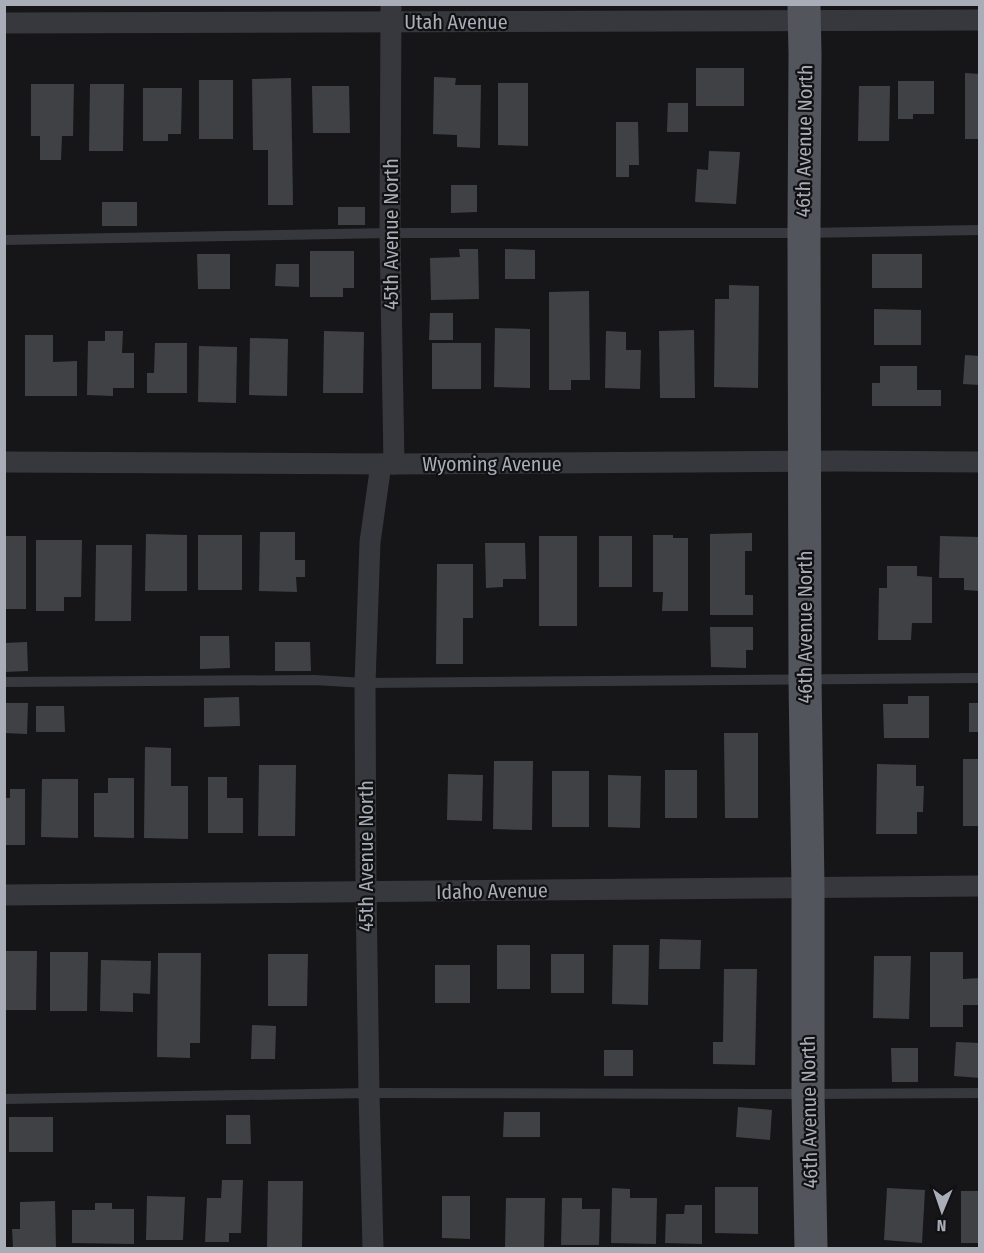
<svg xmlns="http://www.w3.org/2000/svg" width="984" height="1253" viewBox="0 0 984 1253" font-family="'Fira Sans Condensed',sans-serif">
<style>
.building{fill:#404145}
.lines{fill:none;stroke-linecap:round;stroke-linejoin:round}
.service{stroke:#37383d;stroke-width:10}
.minor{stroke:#37383d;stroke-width:21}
.primary{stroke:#53555c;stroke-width:33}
.labels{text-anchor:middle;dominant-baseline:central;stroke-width:4.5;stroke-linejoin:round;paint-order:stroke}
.street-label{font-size:20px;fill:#a8adb8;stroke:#111113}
</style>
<rect width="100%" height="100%" fill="#161618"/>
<g class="building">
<rect x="696" y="68" width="48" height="38"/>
<path d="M965,73L980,74V139H965Z"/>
<path d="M434,77L456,78L455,85H481L480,148L457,147V135L433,134Z"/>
<path d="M291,78L293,205H268V150H253L252,79Z"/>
<rect x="199" y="80" width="34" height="59"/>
<path d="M898,81H934V114H913V119H898Z"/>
<path d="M498,83H528V146L498,145Z"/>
<path d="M31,84H74L73,136H62L61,160H40V136H31Z"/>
<path d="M90,84H124L123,151H89Z"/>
<path d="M312,86H349L350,133H313Z"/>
<path d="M859,86H890L889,141H858Z"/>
<path d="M143,88H182L181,134H168V141H143Z"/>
<path d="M668,103H688V132H667Z"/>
<path d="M616,122H638L639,165H629V177H616Z"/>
<path d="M709,151L740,152L736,204L695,202L697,169L708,170Z"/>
<path d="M451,185H477V212L451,213Z"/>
<rect x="102" y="202" width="35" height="24"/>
<rect x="338" y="207" width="27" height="18"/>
<path d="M459,249H478L479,299L431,300L430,258L460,257Z"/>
<path d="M505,249L535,250V279H505Z"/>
<path d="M310,251H354V288H343V297H310Z"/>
<path d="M197,254H230V289H198Z"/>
<rect x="872" y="254" width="50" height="34"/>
<path d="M276,264H299V287L275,286Z"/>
<path d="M729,285L759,286L758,388L714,387L715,299H729Z"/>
<path d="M589,291L590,380H571V390H549V292Z"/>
<path d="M874,309L921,310V345H874Z"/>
<path d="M430,313H453V340H429Z"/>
<path d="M495,328L530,329V388L494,387Z"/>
<path d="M694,330L695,398H660L659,331Z"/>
<path d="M105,331H123L122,353H134V388H113V396L87,395L88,341H105Z"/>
<path d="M324,331L364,332L363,393H323Z"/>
<path d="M606,331L626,332V350H641L640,389L605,388Z"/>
<path d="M25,335H53V362L77,361V396H25Z"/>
<path d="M250,338L288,339L287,396L249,395Z"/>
<path d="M155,343H187V393H147V373H154Z"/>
<rect x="432" y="343" width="49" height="46"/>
<path d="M199,346L237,347L236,403L198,402Z"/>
<path d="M965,355L980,356V385L963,384Z"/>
<path d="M880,366H917V390H941V406H872V383H880Z"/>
<path d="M260,532H295V560H305V577H296L297,592L259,591Z"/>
<path d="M752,533V551H745V595H753V615H710V534Z"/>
<path d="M146,534L187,535V591H145Z"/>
<rect x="198" y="535" width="44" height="55"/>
<path d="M653,535H673V538H688V611H662L663,592H653Z"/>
<rect x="4" y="536" width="22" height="73"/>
<rect x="539" y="536" width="38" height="90"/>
<rect x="599" y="536" width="33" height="51"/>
<path d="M940,536L980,537V591L964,590V578H939Z"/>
<path d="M36,540H82L81,597H64V611H36Z"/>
<path d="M485,543H525L526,579H503V587L486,588Z"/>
<path d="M96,545H132L131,621H95Z"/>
<path d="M437,564H473V618H463V664H436Z"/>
<path d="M887,566H917V576L932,577V623H912L911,640H878L879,588H887Z"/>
<path d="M710,627H753V650H746V668L711,667Z"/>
<path d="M200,636H229L230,668L200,669Z"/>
<path d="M27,642L28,671L4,672V643Z"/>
<path d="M275,642H310L311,671H275Z"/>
<path d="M908,696H929V738H884L883,704H908Z"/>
<path d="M239,697L240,726L204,727V698Z"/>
<path d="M4,703H28L27,734L4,733Z"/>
<rect x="969" y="703" width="11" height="29"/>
<path d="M36,706H64L65,732H36Z"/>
<path d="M724,733H758V818H725Z"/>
<path d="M145,747L171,748V786H188V839L144,838Z"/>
<rect x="963" y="759" width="17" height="67"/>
<path d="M494,761H533L532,830L493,829Z"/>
<path d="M877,764L916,765V786H924L923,812H917V834H876Z"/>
<path d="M259,765H296L295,836H258Z"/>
<rect x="665" y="770" width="32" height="48"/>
<rect x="552" y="771" width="37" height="56"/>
<path d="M448,774L483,775L482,821L447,820Z"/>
<path d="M608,775L641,776L640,828L608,827Z"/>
<path d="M208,777H227V798H243V833H208Z"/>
<path d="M108,778H134V838L94,837V793H108Z"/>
<path d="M42,779H78V838L41,837Z"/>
<path d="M10,789H25V845H4V798H10Z"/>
<path d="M660,939L701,940L700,969H659Z"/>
<rect x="497" y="945" width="33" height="44"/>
<path d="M613,945H649L648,1005L612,1004Z"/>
<path d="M4,951H37L36,1010H4Z"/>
<path d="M50,952H88L87,1011H50Z"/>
<path d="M930,952H963V979L980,978V1005H963V1027H930Z"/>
<path d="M158,953H201L200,1043H190V1058L157,1057Z"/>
<path d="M268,954H308L307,1006H268Z"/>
<rect x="551" y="954" width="33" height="39"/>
<path d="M874,956H911L909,1019L873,1018Z"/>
<path d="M101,960L151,961L150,994L133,993V1012L100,1011Z"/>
<rect x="435" y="965" width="35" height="38"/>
<path d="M724,969H757L755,1065L713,1064V1042H723Z"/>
<path d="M252,1025L276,1026L275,1059H251Z"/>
<path d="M956,1042L980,1043V1078L954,1076Z"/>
<path d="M891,1048H918V1082H892Z"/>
<rect x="604" y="1050" width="29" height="26"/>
<path d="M738,1107L772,1110L770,1140L736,1137Z"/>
<path d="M504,1112H540V1137H503Z"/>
<path d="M226,1115H250L251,1144H226Z"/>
<rect x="9" y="1117" width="44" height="35"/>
<path d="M222,1180H243L241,1233H229V1242H205L207,1198H221Z"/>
<path d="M268,1181H303L302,1248H267Z"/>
<path d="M715,1187H758V1234L715,1233Z"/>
<path d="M612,1188L630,1189V1198H657L656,1244L611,1243Z"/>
<path d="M887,1188L925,1190L922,1243L884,1240Z"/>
<rect x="961" y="1191" width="19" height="52"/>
<path d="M147,1196L185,1197L183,1240H146Z"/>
<path d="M442,1196H470V1239L442,1238Z"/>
<path d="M506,1198H545L544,1247H505Z"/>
<path d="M562,1198H582V1209H600L599,1245H561Z"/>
<path d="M55,1201L56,1248L13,1247L12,1229H20V1202Z"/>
<path d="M95,1203H112V1209H134V1244L72,1243V1210H95Z"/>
<path d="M685,1205H702V1244L665,1243L666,1214H684Z"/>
</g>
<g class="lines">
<g class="service">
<path d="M4,240L390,233H804L980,230"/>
<path d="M4,682L314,680L365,683L980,678"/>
<path d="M4,1099L369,1093L808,1094L980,1093"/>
</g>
<g class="minor">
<path d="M391,4L390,233L394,464"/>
<path d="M4,23L980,20"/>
<path d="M4,462L394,464L841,461L980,462"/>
<path d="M4,895L980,886"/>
<path d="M373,1248L369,1093L366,892L365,683L370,542L381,464"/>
</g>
<path class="primary" d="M804,4L805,54L804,233L805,679L808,888V1094L811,1248"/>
</g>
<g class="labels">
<g class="street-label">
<text x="456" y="22">Utah Avenue</text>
<text transform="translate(804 141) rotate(-89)">46th Avenue North</text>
<text transform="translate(391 234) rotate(-90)">45th Avenue North</text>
<text x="492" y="464">Wyoming Avenue</text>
<text transform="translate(805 627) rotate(-90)">46th Avenue North</text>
<text transform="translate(366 856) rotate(-90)">45th Avenue North</text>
<text transform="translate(492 891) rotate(-1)">Idaho Avenue</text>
<text transform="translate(809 1112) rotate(-91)">46th Avenue North</text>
</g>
</g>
<rect width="984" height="1253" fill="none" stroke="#a8adb8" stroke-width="12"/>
<g transform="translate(942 1211) rotate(182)" stroke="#111113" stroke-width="4.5" paint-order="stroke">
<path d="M0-4.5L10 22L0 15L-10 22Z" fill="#a8adb8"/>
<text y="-9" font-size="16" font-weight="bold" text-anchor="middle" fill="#a8adb8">N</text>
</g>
</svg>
